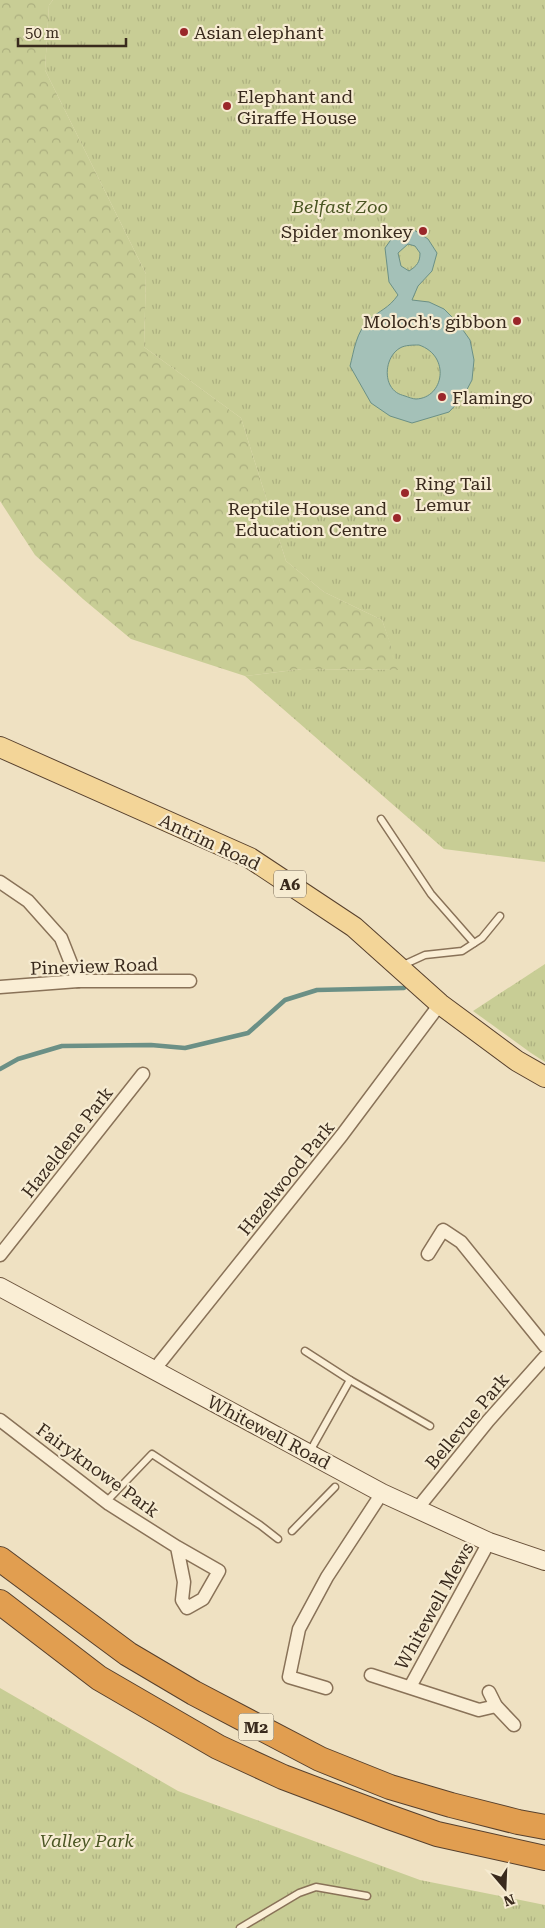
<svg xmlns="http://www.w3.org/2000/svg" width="545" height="1928" viewBox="0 0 545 1928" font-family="'Roboto Serif',serif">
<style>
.forest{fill:url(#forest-crowns)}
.park{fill:url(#park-tufts)}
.water{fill:#a4c1b8;stroke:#6b9086;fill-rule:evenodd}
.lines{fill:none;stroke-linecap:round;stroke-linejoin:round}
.stream{stroke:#6b9086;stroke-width:4.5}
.lane-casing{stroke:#897258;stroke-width:9}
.street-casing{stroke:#897258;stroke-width:15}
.secondary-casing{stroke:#6b533c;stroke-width:20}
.primary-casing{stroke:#57402d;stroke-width:22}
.highway-casing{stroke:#57402d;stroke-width:26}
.lane{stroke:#faeed5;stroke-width:6}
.street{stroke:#faeed5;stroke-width:12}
.secondary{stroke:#faeed5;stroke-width:18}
.primary{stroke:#f3d598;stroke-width:20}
.highway{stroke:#e19e50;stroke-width:24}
.poi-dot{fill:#9a272a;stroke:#f6ebd1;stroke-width:2}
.labels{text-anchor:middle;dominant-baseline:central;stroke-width:4.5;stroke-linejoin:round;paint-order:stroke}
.shield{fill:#f6ebd1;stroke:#726453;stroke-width:1}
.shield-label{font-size:16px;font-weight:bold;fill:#392a1d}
.poi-label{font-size:18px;fill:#392a1d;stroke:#f6ebd1;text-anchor:start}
.park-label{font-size:18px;font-style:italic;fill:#4a5623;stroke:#f6ebd1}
.street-label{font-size:18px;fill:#392a1d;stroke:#f6ebd1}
</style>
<defs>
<pattern id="forest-crowns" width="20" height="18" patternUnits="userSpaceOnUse" patternTransform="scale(1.25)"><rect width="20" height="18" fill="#c8cd95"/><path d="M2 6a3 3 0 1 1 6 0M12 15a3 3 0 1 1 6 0" fill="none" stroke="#adb080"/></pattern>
<pattern id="park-tufts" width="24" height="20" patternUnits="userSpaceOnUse" patternTransform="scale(1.25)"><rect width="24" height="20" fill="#c8cd95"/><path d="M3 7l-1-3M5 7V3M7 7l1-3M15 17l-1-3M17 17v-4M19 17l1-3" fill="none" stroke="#adb080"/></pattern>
</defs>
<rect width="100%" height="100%" fill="#efe1c2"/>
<path class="forest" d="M0,0H53L49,5L45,70L146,274L144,347L241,418L286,561L324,592L382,620L400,670L302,669L245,676L131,639L83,599L35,555L0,501Z"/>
<g class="park">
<path d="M53,0H545V862L444,849L245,676L302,669L399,670L382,620L324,592L286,561L241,418L144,347L146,274L45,70L49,5Z"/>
<path d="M545,964V1062L531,1053L473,1011Z"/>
<path d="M0,1688L178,1791L420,1880L545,1905V1928H0Z"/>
</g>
<path class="water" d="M411,228L428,239L437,253L432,271L418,286L412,300L429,302L444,309L458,323L470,340L474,360L472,380L463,397L449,412L412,423L390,416L371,403L350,366C354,351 356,332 369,320C380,310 388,309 398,295L389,282L385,248L395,234ZM408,244L415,246L420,253C420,262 417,266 409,271L401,266L398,253ZM419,345C451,356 444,398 416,399C413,399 408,397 405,396C398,394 394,392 390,385C384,373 388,355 400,348C405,345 413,345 419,345Z"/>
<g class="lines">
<path class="stream" d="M0,1069L18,1059L62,1046L151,1045L185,1048L248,1033L285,1000L317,990L404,988"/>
<g class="lane-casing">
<g id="lane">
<path d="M381,819L431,894L474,943"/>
<path d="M401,966L425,955L462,951L482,938L500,916"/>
<path d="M305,1351L350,1380L430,1426"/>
<path d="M309,1453L350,1380"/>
<path d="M106,1502L152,1454L260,1525L278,1539"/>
<path d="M292,1531L335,1487"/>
<path d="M240,1928L299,1893L316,1887L367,1896"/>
</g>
</g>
<g class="street-casing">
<g id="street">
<path d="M0,882L28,901L61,938L78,981"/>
<path d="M0,987L78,981H190"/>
<path d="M428,1254L443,1230L461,1242L545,1346"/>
<path d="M0,1255L143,1074"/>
<path d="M154,1370L342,1135L440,1004"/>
<path d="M0,1420L109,1504L177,1547L219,1571L203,1599L187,1608L182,1600L184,1582L177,1547"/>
<path d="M417,1509L488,1421L545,1357"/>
<path d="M371,1675L479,1710L496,1706"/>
<path d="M410,1687L489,1542"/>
<path d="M326,1688L289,1677L299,1629L327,1577L382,1493"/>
<path d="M489,1692L496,1706L514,1725"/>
</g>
</g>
<g class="secondary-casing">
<path id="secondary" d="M0,1287L382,1493L489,1542L545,1561"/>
</g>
<g class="primary-casing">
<path id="primary" d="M0,747L250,858L354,927L440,1004L517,1061L545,1077"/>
</g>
<g class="highway-casing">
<g id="highway">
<path d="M0,1559L128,1654L194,1693L320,1759L390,1787L451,1805L518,1822L545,1827"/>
<path d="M0,1602L99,1678L218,1747L283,1777L389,1817L437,1834L545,1858"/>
</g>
</g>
<use href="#lane" class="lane"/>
<use href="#street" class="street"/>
<use href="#secondary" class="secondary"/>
<use href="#primary" class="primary"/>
<use href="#highway" class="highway"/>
</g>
<g class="poi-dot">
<circle cx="184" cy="32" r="5"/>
<circle cx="227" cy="106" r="5"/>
<circle cx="423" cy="231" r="5"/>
<circle cx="517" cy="321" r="5"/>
<circle cx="442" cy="397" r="5"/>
<circle cx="405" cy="493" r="5"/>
<circle cx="397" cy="518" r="5"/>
</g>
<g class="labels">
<g class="shield">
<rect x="274" y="870.5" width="32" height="27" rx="4"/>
<rect x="238.5" y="1713.5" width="35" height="27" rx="4"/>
</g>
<g class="shield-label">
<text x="290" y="884">A6</text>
<text x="256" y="1727">M2</text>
</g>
<g class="poi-label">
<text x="194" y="32">Asian elephant</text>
<text x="237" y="96">Elephant and<tspan x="237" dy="21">Giraffe House</tspan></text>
<text x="413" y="231" text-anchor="end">Spider monkey</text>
<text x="507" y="321" text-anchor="end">Moloch's gibbon</text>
<text x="452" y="397">Flamingo</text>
<text x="415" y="483">Ring Tail<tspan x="415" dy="21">Lemur</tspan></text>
<text x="387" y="508" text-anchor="end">Reptile House and<tspan x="387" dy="21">Education Centre</tspan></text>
</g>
<g class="park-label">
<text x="340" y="206">Belfast Zoo</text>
<text x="87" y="1840">Valley Park</text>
</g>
<g class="street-label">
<text transform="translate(210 842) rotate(25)">Antrim Road</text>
<text transform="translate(94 966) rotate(-2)">Pineview Road</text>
<text transform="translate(67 1142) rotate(-52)">Hazeldene Park</text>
<text transform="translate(286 1178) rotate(-51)">Hazelwood Park</text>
<text transform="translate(467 1421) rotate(-50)">Bellevue Park</text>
<text transform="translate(269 1432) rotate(28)">Whitewell Road</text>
<text transform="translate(98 1470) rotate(36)">Fairyknowe Park</text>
<text transform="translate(434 1606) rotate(-61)">Whitewell Mews</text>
</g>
</g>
<g transform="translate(505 1888) rotate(161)" stroke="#f6ebd1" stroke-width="4" paint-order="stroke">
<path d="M0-4L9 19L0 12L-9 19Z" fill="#392a1d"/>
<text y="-8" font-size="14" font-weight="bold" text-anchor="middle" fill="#392a1d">N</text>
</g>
<path d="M18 38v8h108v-8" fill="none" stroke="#392a1d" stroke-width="2.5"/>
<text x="25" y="38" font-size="15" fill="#392a1d" stroke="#f6ebd1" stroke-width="4" paint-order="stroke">50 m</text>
</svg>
